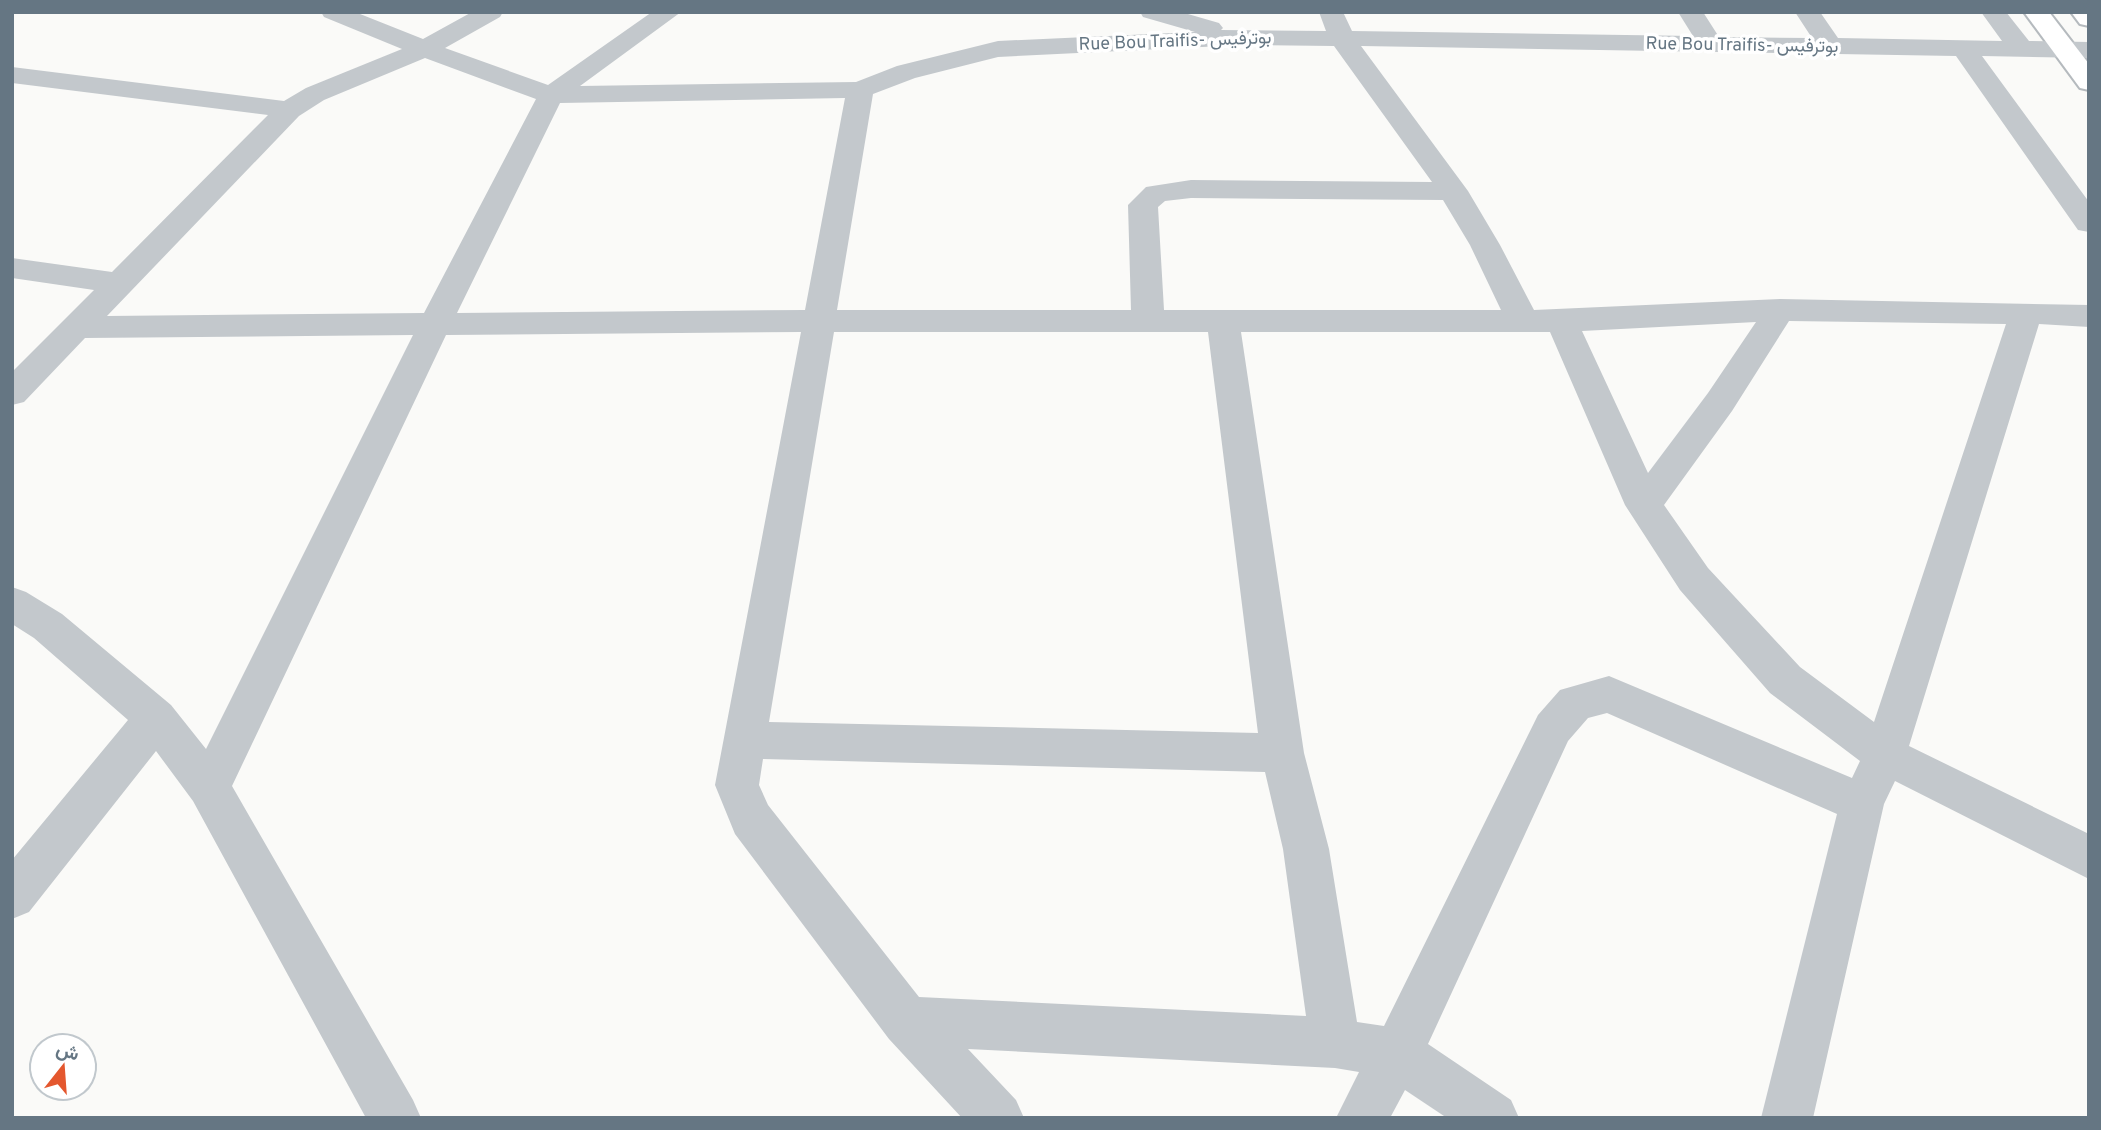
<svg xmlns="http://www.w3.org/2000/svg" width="2101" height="1130" viewBox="0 0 2101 1130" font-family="Overpass,Vazirmatn,sans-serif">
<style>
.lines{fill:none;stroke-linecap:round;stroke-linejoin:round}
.major-casing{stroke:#b5babe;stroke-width:4}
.minor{fill:#c3c8cc;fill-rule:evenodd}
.major{fill:#fff;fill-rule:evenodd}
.labels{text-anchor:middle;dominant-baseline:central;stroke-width:7;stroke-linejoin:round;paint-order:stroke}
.far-street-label{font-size:18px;fill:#657683;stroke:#fff}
</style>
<rect width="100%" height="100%" fill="#fafaf8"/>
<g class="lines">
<g class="major-casing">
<g id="major">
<path d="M2024,12H2049L2089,64V90L2080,88Z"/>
<path d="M2071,12H2089V26L2080,24Z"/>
</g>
</g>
<path class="minor" d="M321,12H355L423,39L472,12H503L500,17L445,48L548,85L652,12H681L580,86L856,82L897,66L998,41L1195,32L1143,17L1140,12H1181L1219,23L1223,28L1221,30L1326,31L1319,12H1343L1352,31L1693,36L1678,12H1703L1719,37L1812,38L1795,12H1820L1838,38L2002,41L1981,12H2006L2029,41L2089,42V58L1982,56L2089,202V232L2078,230L1956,56L1361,46L1468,191L1500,245L1534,310L1780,299L2089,305V327L2039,324L1909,746L2089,834V879L1895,781L1884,804L1813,1118H1761L1837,814L1607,713L1588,718L1568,741L1428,1044L1511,1100L1519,1118H1447L1405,1090L1390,1118H1336L1359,1072L1335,1068L968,1049L1016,1100L1024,1118H962L889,1039L735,834L715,785L801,332L446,335L232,786L413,1100L421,1118H366L193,801L156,751L29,912L12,919V860L128,720L34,638L12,624V587L26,592L62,614L171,705L206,749L413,335L85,338L24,402L12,405V372L94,290L12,278V258L112,272L268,115L12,83V67L284,101L306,88L402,49L324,17ZM1243,45L1334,46L1432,182L1191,180L1146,187L1128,205L1131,310H837L873,94L915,78L998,57ZM425,58L536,99L424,313L107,316L299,116L324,100ZM845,98L805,310L457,313L560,103ZM1191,198L1443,200L1470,245L1501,310H1164L1158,207L1165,201ZM1789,321L2006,324L1874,722L1800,667L1708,568L1664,505L1732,411ZM1756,322L1708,393L1648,473L1582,331ZM834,332H1208L1258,733L769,722ZM1241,332H1550L1625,505L1680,590L1770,693L1860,761L1852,778L1609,676L1560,690L1538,715L1384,1026L1357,1022L1329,849L1304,753ZM763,759L1265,772L1283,849L1306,1016L919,997L768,805L759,785Z"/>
<use href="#major" class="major"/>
</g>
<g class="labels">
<g class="far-street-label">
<text transform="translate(1175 42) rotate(-2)">Rue Bou Traifis- بوترفيس</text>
<text transform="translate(1742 46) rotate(1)">Rue Bou Traifis- بوترفيس</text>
</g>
</g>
<rect width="2101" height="1130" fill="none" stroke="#657683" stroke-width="28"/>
<g transform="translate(63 1067) rotate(17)"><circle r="33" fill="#ffffff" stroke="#c1c8cd" stroke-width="2"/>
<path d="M0-5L12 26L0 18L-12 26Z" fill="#e4572e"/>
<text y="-10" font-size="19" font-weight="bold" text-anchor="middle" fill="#657683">ش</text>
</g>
</svg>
